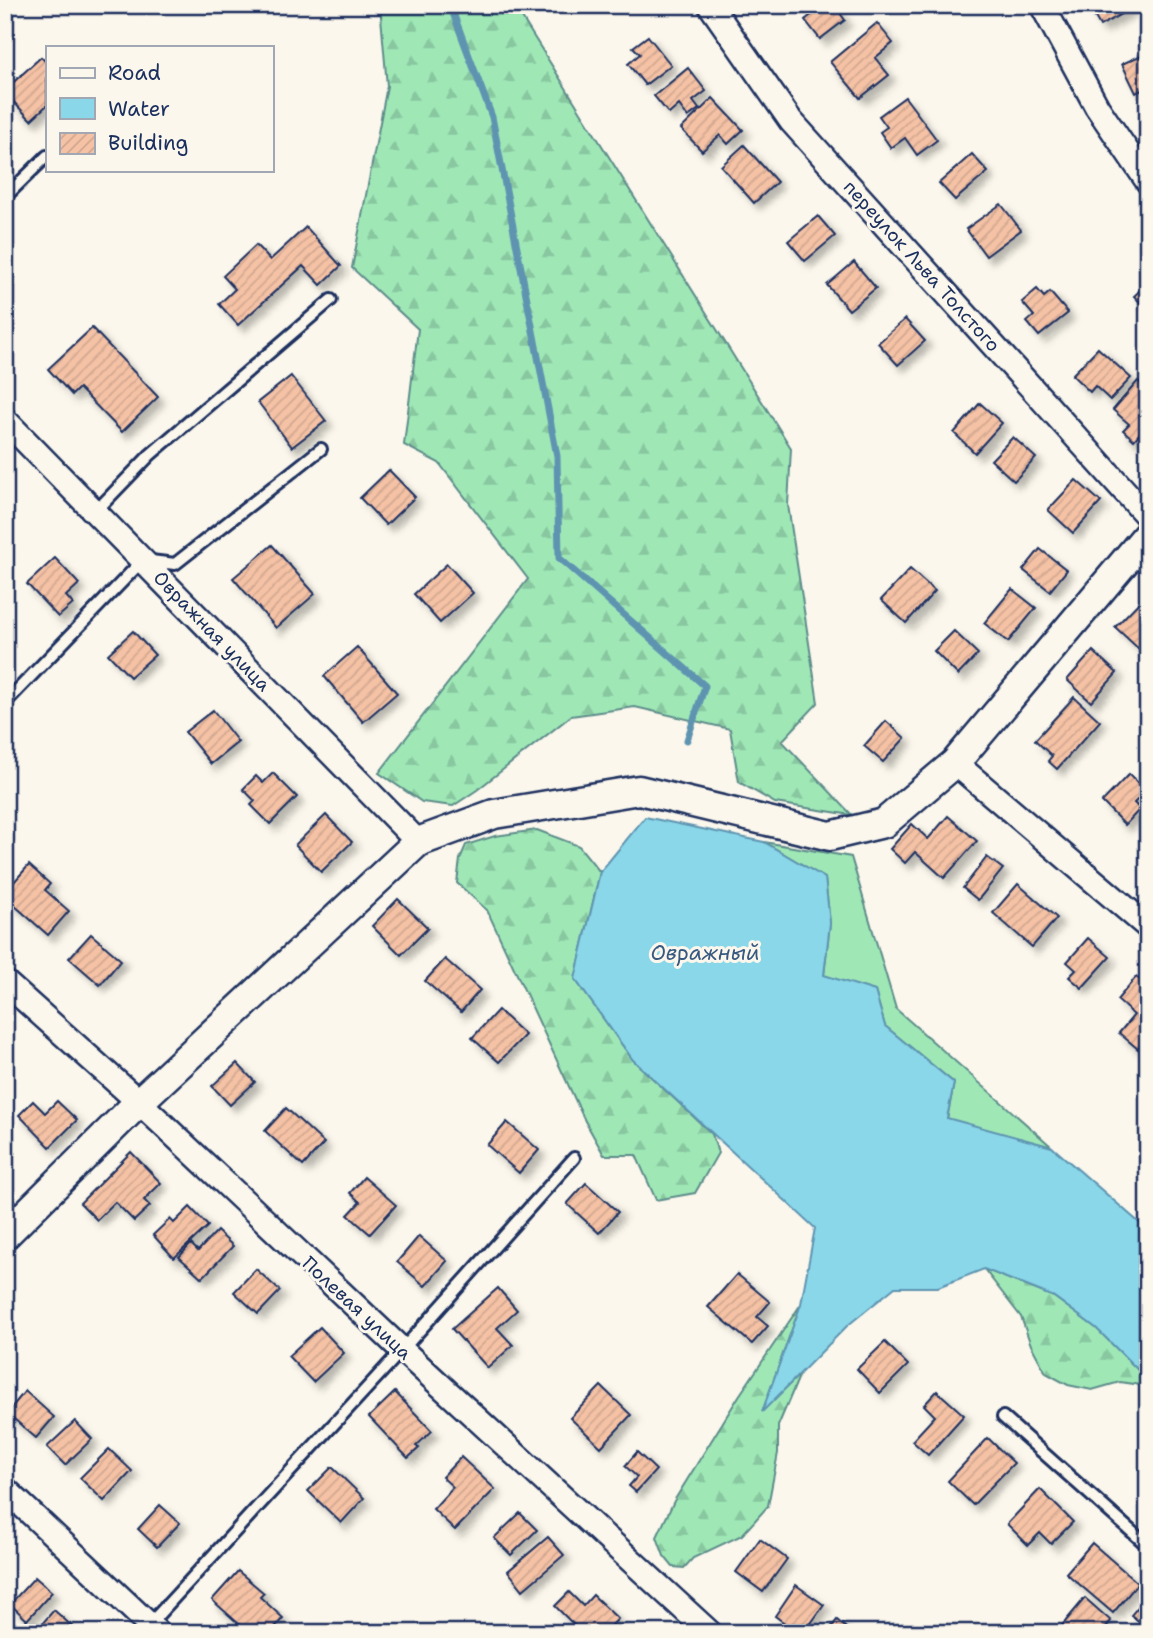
<svg xmlns="http://www.w3.org/2000/svg" width="1153" height="1638" viewBox="0 0 1153 1638" font-family="'Shantell Sans',sans-serif">
<style>
.grass{fill:#9fe8b6;stroke:#5d8c8a;stroke-width:2}
.forest{fill:url(#forest-firs);stroke:#5d8c8a;stroke-width:2}
.water{fill:#8ad7e9;stroke:#5e94b1;stroke-width:2}
.lines{fill:none;stroke-linecap:round;stroke-linejoin:round}
.stream{stroke:#5e94b1;stroke-width:7}
.building{fill:url(#building-hatch);stroke:#1b2f5e;stroke-width:2;filter:url(#shadow)}
.service-casing{stroke:#1b2f5e;stroke-width:16}
.minor-casing{stroke:#1b2f5e;stroke-width:28}
.tertiary-casing{stroke:#1b2f5e;stroke-width:33}
.service{stroke:#fbf7ec;stroke-width:10}
.minor{stroke:#fbf7ec;stroke-width:23}
.tertiary{stroke:#fbf7ec;stroke-width:28}
.labels{text-anchor:middle;dominant-baseline:central;stroke-width:6;stroke-linejoin:round;paint-order:stroke}
.street-label{font-size:19px;fill:#1b2f5e;stroke:#fbf7ec}
.water-label{font-size:21px;font-style:italic;fill:#375981;stroke:#fbf7ec}
</style>
<defs>
<pattern id="forest-firs" width="22" height="20" patternUnits="userSpaceOnUse" patternTransform="scale(1.75)"><rect width="22" height="20" fill="#9fe8b6"/><path d="M5 1l3.5 6h-7zM16 11l3.5 6h-7z" fill="#88c79f"/></pattern>
<pattern id="building-hatch" width="6" height="6" patternUnits="userSpaceOnUse" patternTransform="scale(1.75)"><rect width="6" height="6" fill="#f5c2a5"/><path d="M-1 1l2-2M0 6l6-6M5 7l2-2" fill="none" stroke="#d1a790"/></pattern>
<filter id="shadow"><feDropShadow dx="6" dy="6" stdDeviation="3.5" flood-color="#0004"/></filter>
</defs>
<rect width="100%" height="100%" fill="#fbf7ec"/>
<filter id="ink" filterUnits="userSpaceOnUse"><feTurbulence type="fractalNoise" baseFrequency=".0143" numOctaves="2"/><feDisplacementMap in="SourceGraphic" scale="14" xChannelSelector="R" yChannelSelector="G"/><feConvolveMatrix kernelMatrix="1 2 1 2 8 2 1 2 1" color-interpolation-filters="sRGB"/></filter>
<g filter="url(#ink)">
<path class="grass" d="M764,842L851,857L896,1009L1052,1147L947,1119L954,1083L885,1026L875,991L824,976L830,923L825,878Z"/>
<g class="forest">
<path d="M380,5H514L791,448L788,505L818,703L782,741L852,815L775,803L739,782L730,729L635,707L571,716L477,790L453,806L422,802L379,773L528,579L439,463L404,445L418,329L352,268L387,86Z"/>
<path d="M537,830L579,846L600,872L575,979L633,1060L712,1134L718,1153L695,1193L656,1200L636,1155H604L585,1121L487,910L457,883L460,859L466,845L495,836Z"/>
<path d="M984,1269L1054,1297L1096,1328L1148,1380V1386L1120,1382L1092,1390L1068,1385L1046,1373L1031,1345L1021,1317Z"/>
<path d="M801,1304L763,1410L800,1374L778,1426V1453L768,1506L742,1535L693,1558L684,1568L673,1567L664,1556L657,1537L674,1501L739,1396Z"/>
</g>
<path class="water" d="M645,817L764,842L825,878L830,923L824,975L875,991L885,1026L954,1083L947,1118L1052,1147L1142,1225L1148,1226V1380L1096,1328L1054,1297L984,1269L938,1287H895L847,1326L762,1412L801,1304L815,1228L633,1060L575,979L600,872Z"/>
<g class="lines">
<path class="stream" d="M450,5L492,117L557,456L559,558L705,686L687,740"/>
</g>
<g class="building">
<path d="M824,5H834L845,20L820,39L805,20Z"/>
<path d="M1088,5H1130L1132,8L1100,26Z"/>
<path d="M877,23L893,43L875,58L889,75L860,98L830,62Z"/>
<path d="M648,36L671,65L645,85L628,64L640,54L633,47Z"/>
<path d="M1148,52V87L1136,93L1122,64Z"/>
<path d="M41,57L47,63V105L31,120L5,93V90Z"/>
<path d="M688,68L706,91L693,101L699,109L688,117L679,105L669,114L654,96Z"/>
<path d="M905,97L937,140L917,155L905,138L891,148L880,132L887,127L879,116Z"/>
<path d="M713,98L743,130L728,144L720,135L702,151L681,129Z"/>
<path d="M744,145L777,182L754,203L721,166Z"/>
<path d="M972,154L988,172L955,200L939,183Z"/>
<path d="M1001,204L1021,230L986,256L966,229Z"/>
<path d="M818,216L835,236L805,261L788,241Z"/>
<path d="M306,227L341,266L321,285L303,266L238,325L219,304L235,289L223,276L256,245L270,260Z"/>
<path d="M854,262L876,288L849,310L827,285Z"/>
<path d="M1148,283V311L1134,296Z"/>
<path d="M1037,289L1044,297L1050,292L1068,313L1039,336L1027,322L1034,316L1022,302Z"/>
<path d="M905,319L925,341L898,365L878,343Z"/>
<path d="M92,328L158,397L122,432L79,388L72,395L48,369Z"/>
<path d="M1098,348L1131,378L1110,400L1095,386L1090,392L1072,375Z"/>
<path d="M291,376L326,421L292,447L258,402Z"/>
<path d="M1138,381L1148,389V424L1134,440L1123,430L1129,424L1113,410Z"/>
<path d="M980,403L1002,423L975,453L954,433Z"/>
<path d="M1013,437L1036,458L1014,481L991,460Z"/>
<path d="M389,470L415,497L386,525L360,498Z"/>
<path d="M1076,480L1101,502L1073,533L1048,510Z"/>
<path d="M272,545L315,594L276,628L233,578Z"/>
<path d="M1040,549L1067,570L1050,591L1023,570Z"/>
<path d="M55,558L79,584L66,596L73,604L58,617L27,584Z"/>
<path d="M447,564L473,593L440,623L414,594Z"/>
<path d="M910,569L935,591L906,623L881,600Z"/>
<path d="M1012,589L1036,608L1008,642L984,623Z"/>
<path d="M1145,596L1148,598V647L1142,652L1115,627Z"/>
<path d="M133,631L155,655L130,677L108,654Z"/>
<path d="M954,631L978,654L958,675L934,651Z"/>
<path d="M357,647L397,693L363,722L324,676Z"/>
<path d="M1093,651L1117,673L1091,702L1067,680Z"/>
<path d="M1074,697L1100,721L1057,769L1048,761L1052,756L1035,740Z"/>
<path d="M213,710L238,742L211,764L185,732Z"/>
<path d="M886,721L905,738L883,762L864,746Z"/>
<path d="M273,773L297,797L270,824L251,805L255,801L243,789L256,776L263,783Z"/>
<path d="M1129,774L1146,791L1134,803L1140,809L1125,825L1102,802Z"/>
<path d="M326,815L352,842L321,872L295,845Z"/>
<path d="M948,816L977,841L944,878L915,852L905,863L890,849L912,824L928,839Z"/>
<path d="M987,857L1003,869L978,900L963,888Z"/>
<path d="M29,865L50,884L45,890L69,911L48,935L5,897V892Z"/>
<path d="M1018,884L1057,918L1032,947L993,913Z"/>
<path d="M398,899L428,928L401,955L372,926Z"/>
<path d="M91,934L121,960L100,985L69,958Z"/>
<path d="M1088,938L1110,957L1082,988L1069,977L1076,970L1067,962Z"/>
<path d="M445,959L480,990L461,1012L425,981Z"/>
<path d="M1136,977L1148,986V1037L1138,1049L1119,1033L1134,1015L1117,1000Z"/>
<path d="M498,1010L525,1035L499,1062L472,1038Z"/>
<path d="M237,1063L255,1082L230,1105L212,1086Z"/>
<path d="M33,1101L45,1113L57,1101L77,1120L50,1147L19,1115Z"/>
<path d="M286,1108L324,1143L303,1166L265,1131Z"/>
<path d="M507,1122L539,1150L519,1173L487,1145Z"/>
<path d="M131,1152L161,1183L144,1200L150,1206L134,1221L115,1202L97,1220L80,1203Z"/>
<path d="M364,1177L396,1205L370,1234L348,1215L360,1202L350,1193Z"/>
<path d="M586,1183L618,1212L599,1233L567,1204Z"/>
<path d="M190,1207L208,1226L174,1258L153,1235L170,1219L174,1223Z"/>
<path d="M217,1231L233,1246L202,1278L179,1257L191,1244L198,1251Z"/>
<path d="M419,1236L447,1261L425,1286L397,1262Z"/>
<path d="M256,1269L280,1291L258,1314L234,1292Z"/>
<path d="M737,1274L770,1302L757,1317L768,1326L752,1344L708,1307Z"/>
<path d="M498,1288L517,1310L497,1328L513,1345L488,1368L452,1329Z"/>
<path d="M320,1327L344,1353L313,1382L288,1356Z"/>
<path d="M885,1342L908,1365L880,1393L857,1369Z"/>
<path d="M601,1386L631,1415L601,1447L570,1418Z"/>
<path d="M25,1391L54,1417L36,1438L7,1413Z"/>
<path d="M937,1391L964,1415L928,1455L912,1441L935,1416L924,1405Z"/>
<path d="M395,1392L432,1431L416,1446L419,1448L408,1458L369,1417Z"/>
<path d="M75,1421L92,1439L65,1465L47,1447Z"/>
<path d="M988,1438L1014,1463L973,1505L948,1481Z"/>
<path d="M109,1449L132,1471L104,1501L80,1478Z"/>
<path d="M637,1452L656,1470L636,1492L629,1486L637,1477L625,1466Z"/>
<path d="M461,1457L495,1489L455,1530L433,1509L453,1487L442,1477Z"/>
<path d="M332,1467L364,1498L341,1523L308,1491Z"/>
<path d="M1040,1489L1073,1522L1051,1544L1040,1533L1028,1545L1007,1524Z"/>
<path d="M160,1505L180,1523L157,1547L138,1529Z"/>
<path d="M520,1513L537,1530L511,1555L494,1538Z"/>
<path d="M548,1537L564,1555L523,1590L508,1571Z"/>
<path d="M760,1539L787,1559L763,1592L736,1572Z"/>
<path d="M1092,1543L1138,1583L1113,1613L1066,1573Z"/>
<path d="M238,1571L264,1593L260,1597L283,1618L270,1633H249L212,1600Z"/>
<path d="M35,1577L52,1592L27,1620L10,1604Z"/>
<path d="M796,1585L824,1605L804,1633H798L775,1616Z"/>
<path d="M569,1592L583,1606L593,1595L618,1619L604,1633H582L555,1606Z"/>
<path d="M1148,1595V1629L1131,1615Z"/>
<path d="M1085,1598L1111,1621L1101,1633H1063L1059,1629Z"/>
<path d="M54,1610L75,1629L72,1633H34Z"/>
<path d="M837,1620L852,1633H827Z"/>
</g>
<g class="lines">
<g class="service-casing">
<g id="service">
<path d="M5,197L47,156"/>
<path d="M96,511L150,455L331,300"/>
<path d="M5,703L143,560L175,564L321,449"/>
<path d="M1003,1417L1148,1546"/>
<path d="M147,1627L402,1350L574,1158"/>
</g>
</g>
<g class="minor-casing">
<g id="minor">
<path d="M710,5L791,121L1148,517"/>
<path d="M1042,5L1097,107L1148,182"/>
<path d="M5,420L418,842"/>
<path d="M955,763L1148,927"/>
<path d="M5,982L139,1102L402,1350L710,1633"/>
<path d="M5,1489L158,1633"/>
</g>
</g>
<g class="tertiary-casing">
<path id="tertiary" d="M5,1235L139,1102L418,842L494,814L639,790L830,836L884,823L955,763L1148,534"/>
</g>
<use href="#service" class="service"/>
<use href="#minor" class="minor"/>
<use href="#tertiary" class="tertiary"/>
</g>
</g>
<g class="labels">
<g class="street-label">
<text transform="translate(922 266) rotate(48)">переулок Льва Толстого</text>
<text transform="translate(212 631) rotate(46)">Овражная улица</text>
<text transform="translate(357 1308) rotate(43)">Полевая улица</text>
</g>
<g class="water-label">
<text x="705" y="953">Овражный</text>
</g>
</g>
<rect width="1153" height="1638" fill="none" stroke="#fbf7ec" stroke-width="28"/>
<rect x="14" y="14" width="1125" height="1610" fill="none" stroke="#1b2f5e" stroke-width="2.5" filter="url(#ink)"/>
<rect x="46" y="46" width="228" height="126" fill="#fbf7ec" stroke="#a1a7b3" stroke-width="2"/>
<rect x="60" y="68" width="35" height="10" fill="#fbf7ec" stroke="#a1a7b3" stroke-width="2"/>
<text x="108" y="80" font-size="21" fill="#1b2f5e">Road</text>
<rect x="60" y="98" width="35" height="21" fill="#8ad7e9" stroke="#a1a7b3" stroke-width="2"/>
<text x="108" y="116" font-size="21" fill="#1b2f5e">Water</text>
<rect x="60" y="133" width="35" height="21" fill="url(#building-hatch)" stroke="#a1a7b3" stroke-width="2"/>
<text x="108" y="150" font-size="21" fill="#1b2f5e">Building</text>
</svg>
